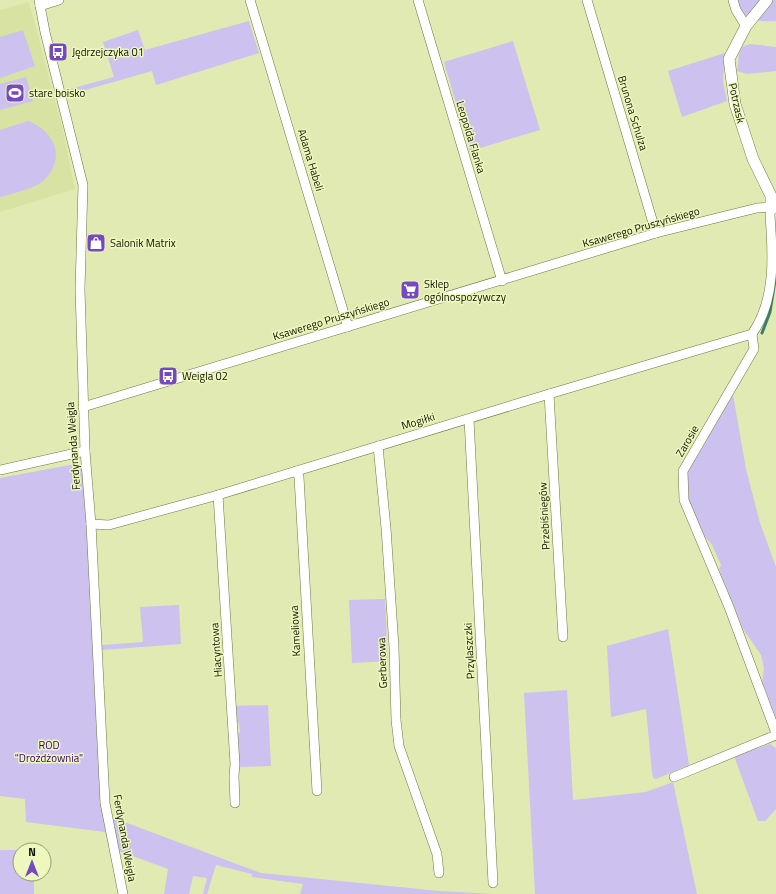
<svg xmlns="http://www.w3.org/2000/svg" width="776" height="894" viewBox="0 0 776 894" font-family="'Titillium Web',sans-serif">
<style>
.built{fill:#d8e3a3}
.green{fill:#ccc1ef}
.lines{fill:none;stroke-linecap:round;stroke-linejoin:round}
.stream{stroke:#397e69;stroke-width:3}
.minor-casing{stroke:#6f7743;stroke-width:10}
.tertiary-casing{stroke:#6f7743;stroke-width:12}
.minor{stroke:#fff;stroke-width:9}
.tertiary{stroke:#fff;stroke-width:11}
.labels{text-anchor:middle;dominant-baseline:central;stroke-width:3;stroke-linejoin:round;paint-order:stroke}
.poi-label{font-size:11px;fill:#101201;stroke:#edf7be;text-anchor:start}
.street-label{font-size:11px;fill:#101201;stroke:#edf7be}
.park-label{font-size:11px;fill:#35016b;stroke:#edf7be}
</style>
<rect width="100%" height="100%" fill="#e0eab2"/>
<path class="built" d="M29,2L62,126L75,189L0,212V10Z"/>
<g class="green">
<path d="M737,0H776V21C756,22 743,21 737,0Z"/>
<path d="M249,21L259,53L156,85L152,71L71,94L70,89L114,77L103,42L138,30L145,50Z"/>
<path d="M23,30L35,66L0,78V37Z"/>
<path d="M513,41L540,130L470,151L444,62Z"/>
<path d="M750,44L776,47V71L747,74L737,71L739,54L742,47Z"/>
<path d="M725,53L723,81L727,101L682,117L668,71Z"/>
<path d="M26,77L33,101L0,110V84Z"/>
<path d="M28,121C55,131 67,160 43,181C36,188 11,194 0,197V130Z"/>
<path d="M733,395L746,469L760,523L776,567V721L762,685L764,668L761,655L743,629L719,569L721,565L711,543L704,536L691,508L687,494L686,482L688,472Z"/>
<path d="M75,464L79,465L83,471L96,679L115,867L105,832L26,822L25,799L0,796V478Z"/>
<path d="M385,599L388,661L352,663L349,600Z"/>
<path d="M179,605L181,644L102,650V645L143,642L140,607Z"/>
<path d="M668,629L689,765L656,779L653,778L652,772L646,709L611,717L607,646Z"/>
<path d="M567,690L573,800L646,792L673,782L697,894H535L524,693Z"/>
<path d="M268,705L271,766L238,767L236,734L240,732L239,723L235,721L234,706Z"/>
<path d="M770,744L776,748V809L765,821H758L734,756Z"/>
<path d="M111,817L261,873L439,891L494,894H300L303,884L252,877V874L216,865L207,894H203L207,878L193,876L189,894H164L168,869L119,851Z"/>
<path d="M0,850H28H20V874H34V894H0Z"/>
</g>
<g class="lines">
<path class="stream" d="M762,333L770,312L776,274"/>
<g class="minor-casing">
<g id="minor">
<path d="M39,0L45,32L83,185L80,289L85,451L91,524L105,803L123,894"/>
<path d="M250,0L348,327"/>
<path d="M418,0L502,281"/>
<path d="M587,0L656,233"/>
<path d="M733,0L736,10L746,26"/>
<path d="M40,6L59,0"/>
<path d="M549,394L563,637"/>
<path d="M83,407L656,233L757,208L771,207L770,215C773,255 776,300 752,334L754,349L683,471L684,500L729,607L776,733"/>
<path d="M469,419L493,883"/>
<path d="M378,446L386,528L394,647L396,720L399,746L437,854L439,873"/>
<path d="M0,470L85,451"/>
<path d="M296,471L299,477L317,791"/>
<path d="M218,495L235,764L234,776L235,803"/>
<path d="M91,524L109,525L218,495L549,394L752,334"/>
<path d="M674,777L776,735"/>
</g>
</g>
<g class="tertiary-casing">
<path id="tertiary" d="M767,0L746,26L729,59L735,104L753,159L771,196V207L776,208"/>
</g>
<use href="#minor" class="minor"/>
<use href="#tertiary" class="tertiary"/>
</g>
<defs>
<g id="bus-square" transform="scale(1)"><rect x="-9" y="-9" width="18" height="18" rx="4" fill="#7449c1" stroke="#edf7be"/><path d="M-5-6H5V4H4V6H2V4H-2V6H-4V4H-5ZM-3.5-4V0h7V-4ZM-3.5 1.2v1.5H-2V1.2ZM2 1.2v1.5H3.5V1.2Z" fill="#fff"/></g>
<g id="stadium-square" transform="scale(1)"><rect x="-9" y="-9" width="18" height="18" rx="4" fill="#7449c1" stroke="#edf7be"/><path d="M0-5a6.5 5 0 1 0 0 10a6.5 5 0 1 0 0-10ZM-3.5-1.8h7v3.6h-7Z" fill="#fff"/></g>
<g id="shop-square" transform="scale(1)"><rect x="-9" y="-9" width="18" height="18" rx="4" fill="#7449c1" stroke="#edf7be"/><path d="M-5-2.5h2.3a2.7 3.5 0 0 1 5.4 0H5L5.5 6h-11ZM-1.5-2.5h3a1.5 2.3 0 0 0-3 0Z" fill="#fff"/></g>
<g id="supermarket-square" transform="scale(1)"><rect x="-9" y="-9" width="18" height="18" rx="4" fill="#7449c1" stroke="#edf7be"/><path d="M-6-5.5h2.5l.6 2H6L4.5 2H-2.5L-4.4-4H-6ZM-1.5 3.2a1.3 1.3 0 1 0 .1 0ZM3 3.2a1.3 1.3 0 1 0 .1 0Z" fill="#fff"/></g>
</defs>
<g fill-rule="evenodd">
<use href="#bus-square" x="58" y="52"/>
<use href="#stadium-square" x="15" y="93"/>
<use href="#shop-square" x="96" y="243"/>
<use href="#supermarket-square" x="410" y="290"/>
<use href="#bus-square" x="168" y="376"/>
</g>
<g class="labels">
<g class="poi-label">
<text x="72" y="52">Jędrzejczyka 01</text>
<text x="29" y="93">stare boisko</text>
<text x="110" y="243">Salonik Matrix</text>
<text x="424" y="284">Sklep<tspan x="424" dy="13">ogólnospożywczy</tspan></text>
<text x="182" y="376">Weigla 02</text>
</g>
<g class="street-label">
<text transform="translate(737 103) rotate(77)">Potrzask</text>
<text transform="translate(633 113) rotate(73)">Brunona Schulza</text>
<text transform="translate(471 137) rotate(73)">Leopolda Flanka</text>
<text transform="translate(311 160) rotate(73)">Adama Habeli</text>
<text transform="translate(641 227) rotate(-16)">Ksawerego Pruszyńskiego</text>
<text transform="translate(331 319) rotate(-17)">Ksawerego Pruszyńskiego</text>
<text transform="translate(418 421) rotate(-17)">Mogiłki</text>
<text transform="translate(687 441) rotate(-60)">Zarosie</text>
<text transform="translate(73 446) rotate(-94)">Ferdynanda Weigla</text>
<text transform="translate(544 516) rotate(-93)">Przebiśniegów</text>
<text transform="translate(295 631) rotate(-93)">Kameliowa</text>
<text transform="translate(216 650) rotate(-94)">Hiacyntowa</text>
<text transform="translate(469 651) rotate(-93)">Przylaszczki</text>
<text transform="translate(382 663) rotate(-92)">Gerberowa</text>
<text transform="translate(125 838) rotate(80)">Ferdynanda Weigla</text>
</g>
<g class="park-label">
<text x="49" y="745">ROD<tspan x="49" dy="13">"Drożdżownia"</tspan></text>
</g>
</g>
<g transform="translate(32 862)"><circle r="19" fill="#edf7be" stroke="#959b72"/>
<path d="M0-3L7 15L0 10L-7 15Z" fill="#7449c1"/>
<text y="-6" font-size="11" font-weight="bold" text-anchor="middle" fill="#101201">N</text>
</g>
</svg>
